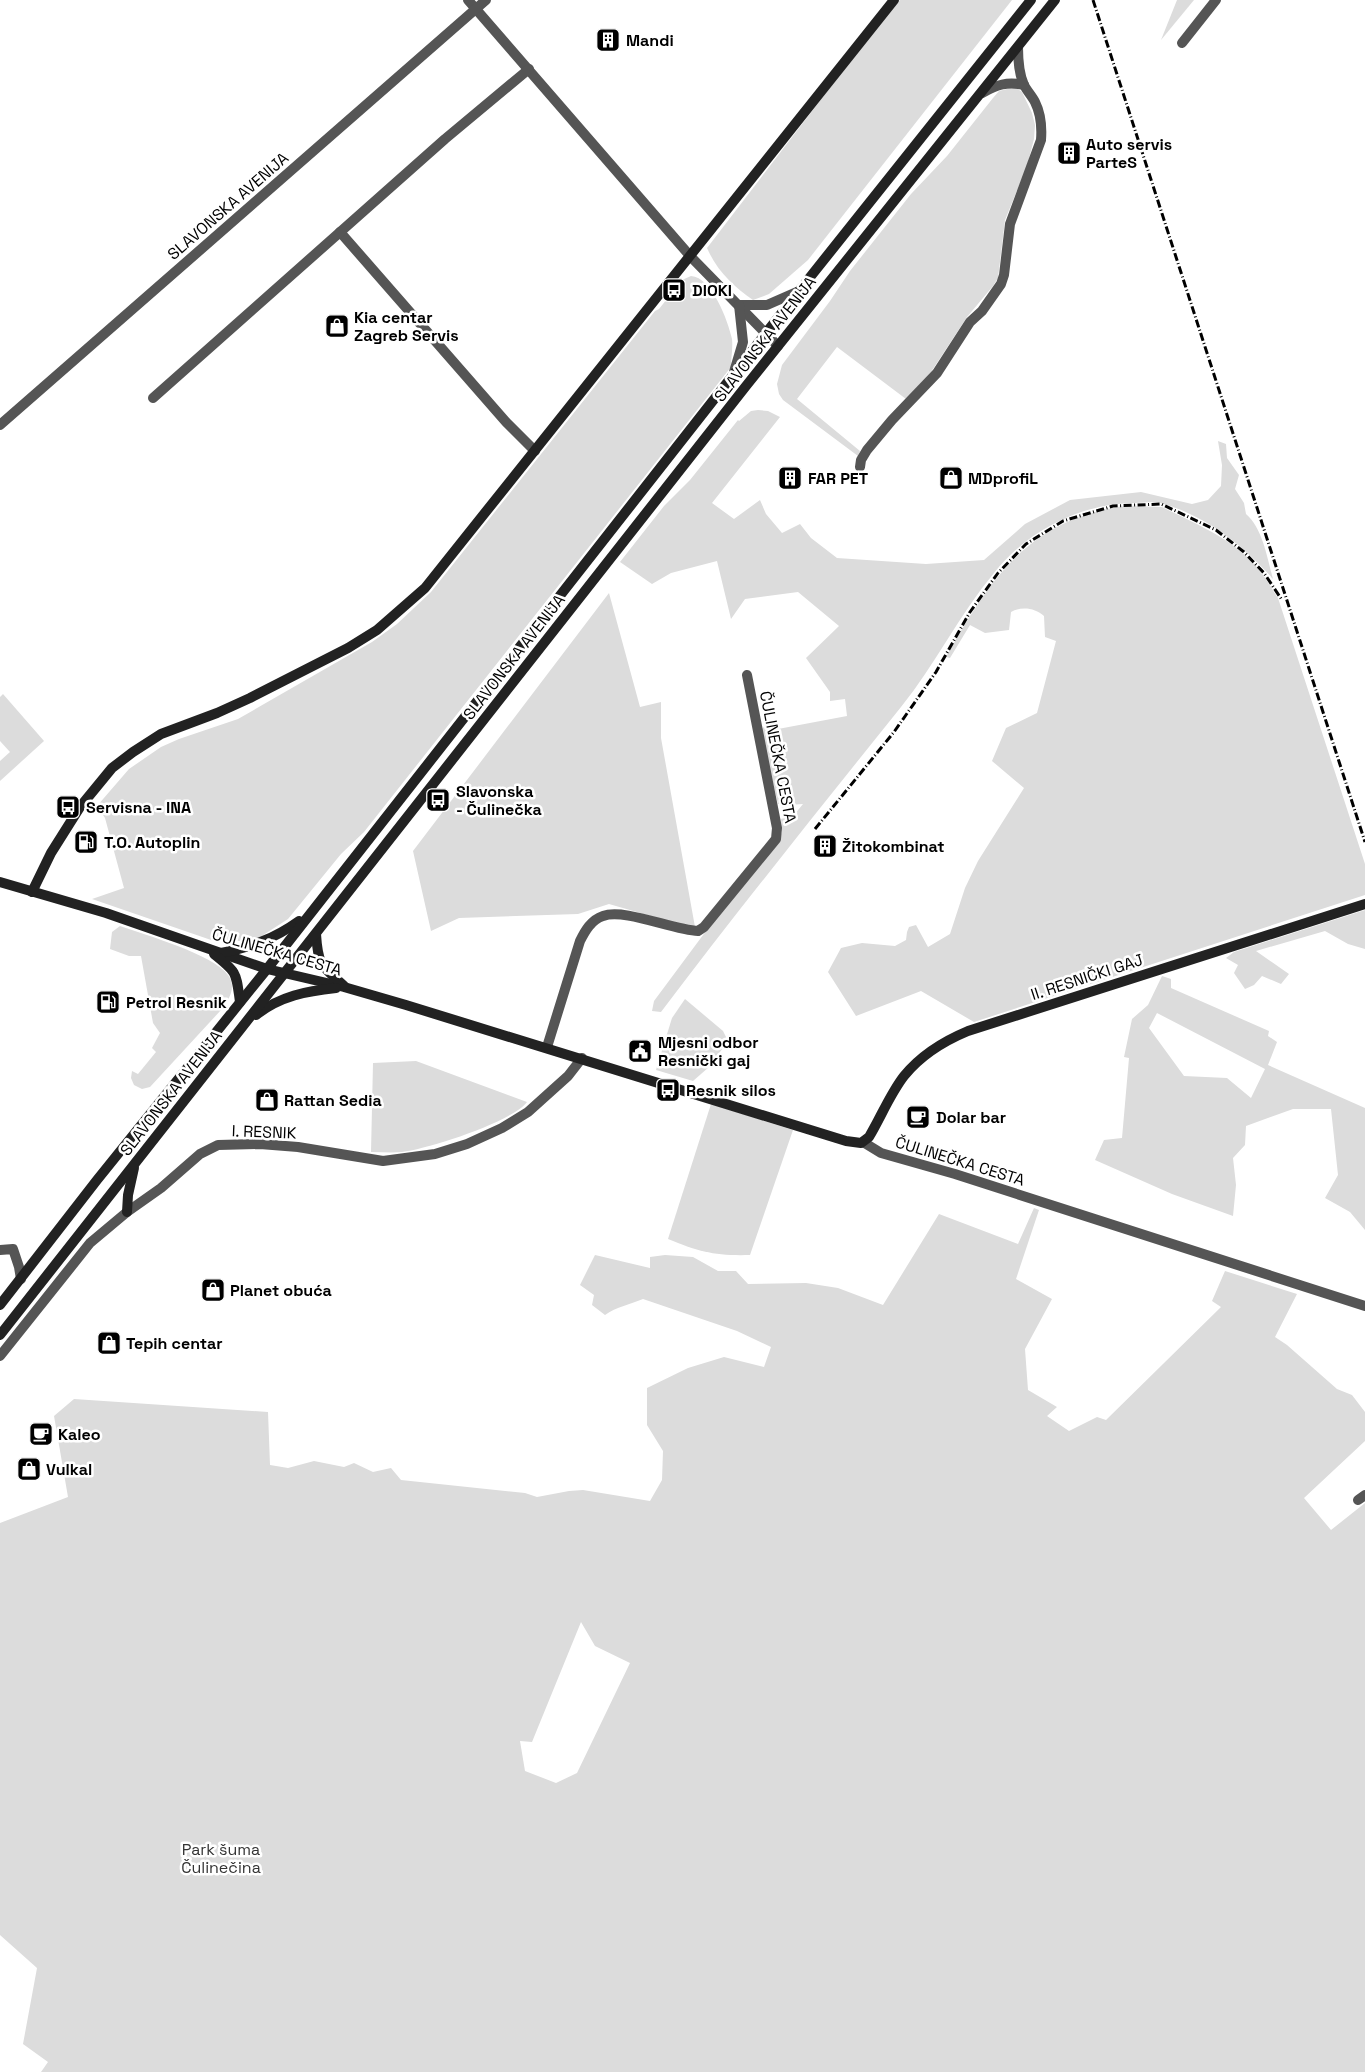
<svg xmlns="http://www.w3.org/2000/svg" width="1365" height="2072" viewBox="0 0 1365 2072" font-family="'Space Grotesk',sans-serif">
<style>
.green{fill:#dcdcdc;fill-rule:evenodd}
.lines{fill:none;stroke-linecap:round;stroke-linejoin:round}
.street{stroke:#555;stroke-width:10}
.secondary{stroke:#222;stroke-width:10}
.rail{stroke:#000;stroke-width:3;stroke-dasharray:8 2.5 1 2.5;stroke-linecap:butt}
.labels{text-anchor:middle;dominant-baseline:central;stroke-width:5;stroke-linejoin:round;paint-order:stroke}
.poi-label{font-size:16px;font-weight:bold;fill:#000;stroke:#fff;text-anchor:start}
.street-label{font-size:16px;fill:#000;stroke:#fff}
.park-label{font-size:16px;fill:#333;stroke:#fff}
</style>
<rect width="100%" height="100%" fill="#fff"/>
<g class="green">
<path d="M900,0H1012L808,260L769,294L753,300C733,286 717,271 707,248L895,3Z"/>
<path d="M1177,0H1194L1161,40Z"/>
<path d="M1015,87L1022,92L1032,113L1035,125L1034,139L1027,166L1005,220L998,278L993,286L967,317L931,372L906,399L837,347L797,399L860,451L858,456L783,400L779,394L777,384L782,365L830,301L850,271L911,194L947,156L993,98L999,91Z"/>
<path d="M691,276C712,277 728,321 732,339C733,348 731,358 731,367L364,832L341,854L288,919L254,941H214L92,899L124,888L105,818L97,806L129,769L161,747L179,739L238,719L372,642L397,624L431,592L655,311L659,309L682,280Z"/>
<path d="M758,410L768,411L780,417L712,503L734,519L760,500L766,514L782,533L800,524L811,538L837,558L926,564L984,560L1025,524L1070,500L1141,492L1192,504L1208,500L1221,486L1222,465L1218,441L1226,444L1227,458L1239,475L1235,489L1244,503L1246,514C1263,529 1267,557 1273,579C1243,545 1206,516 1161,503C1154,501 1143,503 1135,503C1081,503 1027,531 994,573C959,615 935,665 901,707C820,808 739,909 661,1012L652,1011L654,1001L706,931L778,842L782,832L781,819L794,815L803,804L788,805L783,812L781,804H778L760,730L767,725L778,729L847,716L845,699L830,701V692L806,658L839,626L798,592L745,599L731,619L717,561L671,573L652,584L620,562L664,506L690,480L738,420L739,421L751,411Z"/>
<path d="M1162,507C1198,525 1239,541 1263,575C1269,583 1273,591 1278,598L1365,864V895L974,1022L921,991L856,1016L828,972L841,948L862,943L895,946L906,940L907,932L909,927L916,925L928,947L950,934L965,888L978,861L1024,788L992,761L1006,728L1037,713L1056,641L1045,637L1044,616C1035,608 1022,606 1011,612L1009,630L985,633L970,625L950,658L946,657C988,583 1023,526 1112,508C1127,505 1146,507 1162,507Z"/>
<path d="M609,593L640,707L661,702V738L695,927H689L609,904L578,914L459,918L431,931L413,851Z"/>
<path d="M3,694L44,741L0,781V761L10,752L0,741V697Z"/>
<path d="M1365,910V949L1348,944L1325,931L1256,951L1289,974L1281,984L1262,976L1254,985L1245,989L1234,973L1238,965L1226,958L1234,952Z"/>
<path d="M120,926C145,935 213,954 228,975C237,987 229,1000 221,1010L150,1087L142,1089L134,1085L131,1078L132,1071L138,1074L156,1052L152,1048L160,1033L153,1023L141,956H129L110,949L112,932Z"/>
<path d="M1162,976L1171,979V988L1269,1031L1268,1036L1277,1042L1268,1065L1365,1108V1230L1350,1212L1325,1198L1338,1175L1331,1109H1293L1246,1126L1245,1145L1233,1158L1236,1185L1233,1216L1172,1194L1095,1160L1104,1140L1122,1138L1129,1058L1124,1057L1132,1019L1148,1005ZM1157,1013L1265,1069L1251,1098L1227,1078L1184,1076L1149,1028Z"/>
<path d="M685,999L723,1031L728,1041L709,1067L693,1081L656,1070L672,1018Z"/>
<path d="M416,1061L527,1102C512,1122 428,1149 402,1152C392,1153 381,1152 371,1152L373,1063Z"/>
<path d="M711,1104L793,1130L750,1255C716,1256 699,1252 668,1239Z"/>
<path d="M1034,1208L1039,1210L1016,1279L1052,1299L1025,1349L1028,1390L1057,1407L1047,1416L1069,1431L1097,1417L1106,1420L1221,1307L1212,1301L1225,1271L1297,1294L1275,1337L1287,1345L1337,1389L1352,1395L1365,1412V1441L1304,1498L1331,1530L1365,1503V2072H41L48,2062L23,2044L37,1968L0,1935V1523L68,1497L54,1416L74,1399L268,1412L270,1465L288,1468L314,1461L344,1467L354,1463L373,1472L391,1468L401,1480L525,1493L537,1497L569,1491L583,1490L650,1501L662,1480L663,1451L647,1425V1388L688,1368L724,1357L764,1367L771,1347L737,1331L643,1299C631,1304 616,1307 605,1315L592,1305L594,1295L580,1285L595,1255L650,1268V1257L665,1255L693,1257L718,1271H736L748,1284L806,1283L838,1288L883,1305L939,1214L1018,1244ZM581,1622L595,1646L630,1663L577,1773L556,1783L525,1771L520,1741L532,1742Z"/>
</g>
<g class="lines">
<g class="street">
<path d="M468,0L691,257L778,346"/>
<path d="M1182,43L1216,0"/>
<path d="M982,93C997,85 1007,81 1024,85"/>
<path d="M340,232L506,422L535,451"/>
<path d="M739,305H767L799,291"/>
<path d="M734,372L743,342L739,305"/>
<path d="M153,398L445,139L529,69"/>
<path d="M0,425L486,0"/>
<path d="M860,467L861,460L867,450L892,420L937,373L970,322L982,311L1001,284L1004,275L1010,224L1041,140C1042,127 1041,114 1035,102C1032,96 1027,91 1024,85C1019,74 1018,60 1018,47"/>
<path d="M547,1047L580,941C585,931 591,920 603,916C624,908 673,930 698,931L704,927L776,839L777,828L747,675"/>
<path d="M863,1142L881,1153L955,1174L1365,1306"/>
<path d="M0,1250L13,1249L19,1267L21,1279"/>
<path d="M0,1356L90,1243L127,1212L161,1188L200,1154L218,1145L260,1144L298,1147L383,1161L435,1154L467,1144L502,1128L528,1112L568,1076L582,1058"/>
<path d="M1358,1500L1365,1495"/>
</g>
<g class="secondary">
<path d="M0,882L106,913L267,969L344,987L406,1005L846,1141L861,1143L869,1137C881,1117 890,1094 904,1076C921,1055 944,1041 968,1031L1365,904"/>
<path d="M32,892L51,853L80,807L112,768L133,752L161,734L217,713L250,698L348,648L377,630L425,588L894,0"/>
<path d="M316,934C318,965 321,965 344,986"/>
<path d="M221,953C251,947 274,939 299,921"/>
<path d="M214,954C238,973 236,973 240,1002"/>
<path d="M256,1015C280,996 307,991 336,988"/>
<path d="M127,1212L128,1195L134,1168"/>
<path d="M0,1305L97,1180L267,969L799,291L1031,0"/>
<path d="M0,1335L746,386L1055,0"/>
</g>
<g class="rail">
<path d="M1093,0L1365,842"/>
<path d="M815,829L894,732L936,672L970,612L998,573L1026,544L1063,521L1113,506L1161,504L1216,530L1244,552L1264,573L1282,600"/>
</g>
</g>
<defs>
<g id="building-square" transform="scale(1.25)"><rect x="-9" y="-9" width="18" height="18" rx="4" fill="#000" stroke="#fff"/><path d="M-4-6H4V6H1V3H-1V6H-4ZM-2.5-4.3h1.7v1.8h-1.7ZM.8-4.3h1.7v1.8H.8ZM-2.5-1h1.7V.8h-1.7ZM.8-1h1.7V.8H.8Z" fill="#fff"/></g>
<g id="bus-square" transform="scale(1.25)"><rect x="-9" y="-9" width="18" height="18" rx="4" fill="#000" stroke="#fff"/><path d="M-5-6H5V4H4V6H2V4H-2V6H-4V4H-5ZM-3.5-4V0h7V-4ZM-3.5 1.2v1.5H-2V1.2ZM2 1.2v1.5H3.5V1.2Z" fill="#fff"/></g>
<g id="shop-square" transform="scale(1.25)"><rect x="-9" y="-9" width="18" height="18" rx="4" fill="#000" stroke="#fff"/><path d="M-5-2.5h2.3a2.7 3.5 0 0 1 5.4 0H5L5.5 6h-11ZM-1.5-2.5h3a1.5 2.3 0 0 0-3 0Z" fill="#fff"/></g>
<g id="fuel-square" transform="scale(1.25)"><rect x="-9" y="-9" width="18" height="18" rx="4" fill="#000" stroke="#fff"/><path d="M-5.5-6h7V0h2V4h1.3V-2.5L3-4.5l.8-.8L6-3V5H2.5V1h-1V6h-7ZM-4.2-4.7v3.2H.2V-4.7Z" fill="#fff"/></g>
<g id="civic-square" transform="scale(1.25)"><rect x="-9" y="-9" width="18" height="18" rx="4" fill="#000" stroke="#fff"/><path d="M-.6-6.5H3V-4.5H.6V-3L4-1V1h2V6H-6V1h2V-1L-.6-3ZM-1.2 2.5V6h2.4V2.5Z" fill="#fff"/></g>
<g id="cafe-square" transform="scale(1.25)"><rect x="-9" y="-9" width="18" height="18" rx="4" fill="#000" stroke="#fff"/><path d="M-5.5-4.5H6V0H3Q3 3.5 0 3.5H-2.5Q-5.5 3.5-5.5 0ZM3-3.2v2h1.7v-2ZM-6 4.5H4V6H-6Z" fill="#fff"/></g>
</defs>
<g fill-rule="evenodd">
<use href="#building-square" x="608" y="40"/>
<use href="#building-square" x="1069" y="153"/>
<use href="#bus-square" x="674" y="290"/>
<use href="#shop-square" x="337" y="326"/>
<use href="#building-square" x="790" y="478"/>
<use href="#shop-square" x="951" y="478"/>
<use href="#bus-square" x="438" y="800"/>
<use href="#bus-square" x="68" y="807"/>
<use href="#fuel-square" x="86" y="842"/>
<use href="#building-square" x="825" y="846"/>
<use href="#fuel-square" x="108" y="1002"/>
<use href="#civic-square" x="640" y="1051"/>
<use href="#bus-square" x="668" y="1090"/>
<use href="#shop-square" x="267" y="1100"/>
<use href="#cafe-square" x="918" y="1117"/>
<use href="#shop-square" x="213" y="1290"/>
<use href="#shop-square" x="109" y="1343"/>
<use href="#cafe-square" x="41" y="1434"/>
<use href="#shop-square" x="29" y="1469"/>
</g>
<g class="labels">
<g class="poi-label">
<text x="626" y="40">Mandi</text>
<text x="1086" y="144">Auto servis<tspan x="1086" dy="18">ParteS</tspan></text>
<text x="692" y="290">DIOKI</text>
<text x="354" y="317">Kia centar<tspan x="354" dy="18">Zagreb Servis</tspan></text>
<text x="808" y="478">FAR PET</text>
<text x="968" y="478">MDprofiL</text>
<text x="456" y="791">Slavonska<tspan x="456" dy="18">- Čulinečka</tspan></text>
<text x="86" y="807">Servisna - INA</text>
<text x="104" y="842">T.O. Autoplin</text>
<text x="842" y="846">Žitokombinat</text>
<text x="126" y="1002">Petrol Resnik</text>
<text x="658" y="1042">Mjesni odbor<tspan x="658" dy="18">Resnički gaj</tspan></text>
<text x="686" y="1090">Resnik silos</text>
<text x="284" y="1100">Rattan Sedia</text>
<text x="936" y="1117">Dolar bar</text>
<text x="230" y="1290">Planet obuća</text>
<text x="126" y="1343">Tepih centar</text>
<text x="58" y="1434">Kaleo</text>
<text x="46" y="1469">Vulkal</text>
</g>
<g class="street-label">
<text transform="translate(228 206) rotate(-41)">SLAVONSKA AVENIJA</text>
<text transform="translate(765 339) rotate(-52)">SLAVONSKA AVENIJA</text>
<text transform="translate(514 657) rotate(-52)">SLAVONSKA AVENIJA</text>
<text transform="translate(778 757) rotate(79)">ČULINEČKA CESTA</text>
<text transform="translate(277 952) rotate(16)">ČULINEČKA CESTA</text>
<text transform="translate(1087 977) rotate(-18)">II. RESNIČKI GAJ</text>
<text transform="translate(171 1093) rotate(-52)">SLAVONSKA AVENIJA</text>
<text transform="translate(264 1132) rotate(2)">I. RESNIK</text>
<text transform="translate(960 1161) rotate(17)">ČULINEČKA CESTA</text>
</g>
<g class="park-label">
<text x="221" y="1849">Park šuma<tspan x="221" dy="18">Čulinečina</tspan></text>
</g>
</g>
</svg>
